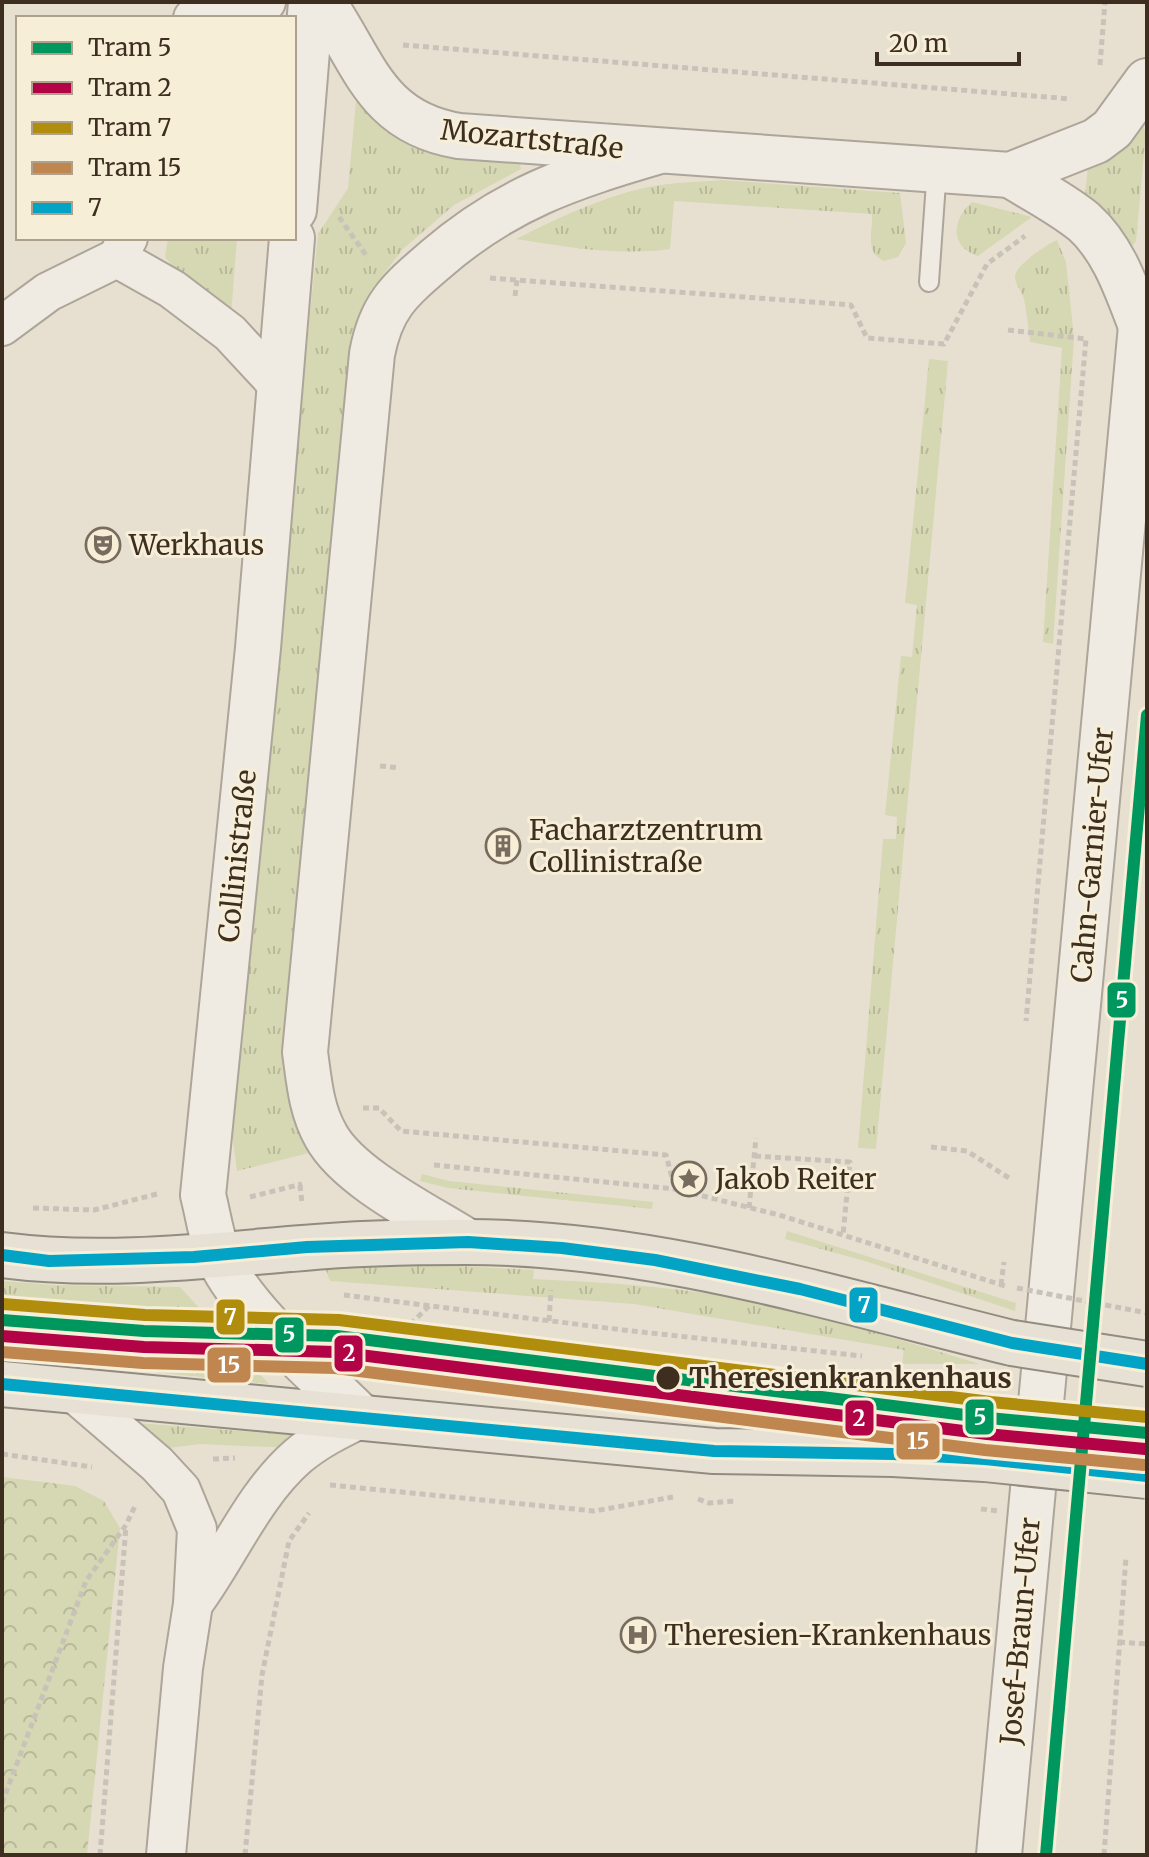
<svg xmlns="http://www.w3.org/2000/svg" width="1149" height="1857" viewBox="0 0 1149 1857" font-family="Merriweather,serif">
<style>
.grass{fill:url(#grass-tufts)}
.park{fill:url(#park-crowns)}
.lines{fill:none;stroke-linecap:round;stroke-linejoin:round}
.service-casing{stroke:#ada599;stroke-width:22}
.minor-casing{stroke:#ada599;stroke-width:42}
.tertiary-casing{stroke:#ada599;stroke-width:48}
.primary-casing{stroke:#928b80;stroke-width:48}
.path{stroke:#c8c2b9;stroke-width:5;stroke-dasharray:6 4;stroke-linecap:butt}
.service{stroke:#efebe3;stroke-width:18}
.minor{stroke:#efebe3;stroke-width:38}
.tertiary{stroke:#efebe3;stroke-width:44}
.primary{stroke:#e6e1d4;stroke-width:44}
.primary-bridge-casing{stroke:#928b80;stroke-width:48;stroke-linecap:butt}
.path-bridge{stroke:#c8c2b9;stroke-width:5;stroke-dasharray:6 4;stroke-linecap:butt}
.primary-bridge{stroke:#e6e1d4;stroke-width:44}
.bus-1-casing{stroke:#f7eed8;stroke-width:18}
.bus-1{stroke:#03a3c5;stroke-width:12}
.tram-1-casing{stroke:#f7eed8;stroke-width:18}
.tram-2-casing{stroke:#f7eed8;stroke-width:18}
.tram-3-casing{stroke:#f7eed8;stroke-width:18}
.tram-4-casing{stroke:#f7eed8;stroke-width:18}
.tram-1{stroke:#00975f;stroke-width:12}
.tram-2{stroke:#b10346;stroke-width:12}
.tram-3{stroke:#b18d0d;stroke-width:12}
.tram-4{stroke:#bf8650;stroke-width:12}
.stop-dot{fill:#3d2e20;stroke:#f7eed8;stroke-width:3}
.labels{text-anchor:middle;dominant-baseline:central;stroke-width:6;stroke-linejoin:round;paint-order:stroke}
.street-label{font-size:28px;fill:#3d2e20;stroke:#f7eed8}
.poi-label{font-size:28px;fill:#3d2e20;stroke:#f7eed8;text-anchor:start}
.stop-label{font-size:28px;font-weight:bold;fill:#3d2e20;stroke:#f7eed8;text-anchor:start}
.line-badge{stroke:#f7eed8;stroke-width:3}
.badge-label{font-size:22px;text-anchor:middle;font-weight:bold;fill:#fff}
</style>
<defs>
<pattern id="grass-tufts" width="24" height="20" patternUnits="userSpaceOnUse" patternTransform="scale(2)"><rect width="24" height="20" fill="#d6d7b3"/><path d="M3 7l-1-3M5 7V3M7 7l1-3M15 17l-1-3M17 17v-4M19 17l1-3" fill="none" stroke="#b9b99a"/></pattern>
<pattern id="park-crowns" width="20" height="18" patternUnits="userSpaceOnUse" patternTransform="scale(2)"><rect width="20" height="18" fill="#d6d7b3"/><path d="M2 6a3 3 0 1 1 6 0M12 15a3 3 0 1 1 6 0" fill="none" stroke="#b9b99a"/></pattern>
</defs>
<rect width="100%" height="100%" fill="#e7e0d1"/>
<g class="grass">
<path d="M356,101C401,150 455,162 519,159L521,169L454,205L403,249L371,290L353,334L286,1055C289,1101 292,1111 317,1151L237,1171L230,1120L318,234L348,188Z"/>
<path d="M1141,123L1146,132L1136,241L1130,249L1084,207L1088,165Z"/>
<path d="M722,180L900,193L906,243L898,257L884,261C864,252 873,233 872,214L674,201L670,249C619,256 566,247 516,239C560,217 606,195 654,186C677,182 700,182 722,180Z"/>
<path d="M972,202L1032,217L978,256C949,247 952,219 972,202Z"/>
<path d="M168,238H237L231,315L182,278L165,257Z"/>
<path d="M1057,240L1066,262L1074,338L1053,644L1043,642L1062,348L1030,342C1028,328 1027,313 1024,299C1022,291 1014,283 1015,276C1016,265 1047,244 1057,240Z"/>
<path d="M929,359L948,361L876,1149L858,1148L883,839H896L897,817L885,815L901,656L912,657L917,605L905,603Z"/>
<path d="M422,1174L449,1181L653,1202L652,1209L448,1188L420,1181Z"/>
<path d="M787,1231L1016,1303L1015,1311L865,1261L785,1239Z"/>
<path d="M425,1264L534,1270L533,1279C618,1283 704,1288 787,1309C852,1324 916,1345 980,1364H902L904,1350L634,1304L330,1281L325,1268Z"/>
<path d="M2,1281L55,1285L180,1287L269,1384L2,1356Z"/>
<path d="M137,1423L293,1435L300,1439L293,1448L200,1444L160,1449Z"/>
</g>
<path class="park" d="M2,1477L75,1486L104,1501L120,1528L87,1855H2Z"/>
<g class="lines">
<g class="service-casing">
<path id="service" d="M929,282L937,168"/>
</g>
<g class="minor-casing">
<g id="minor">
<path d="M193,18L266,2"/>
<path d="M117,258L172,289L230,333L279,386"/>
<path d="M2,326L48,292L117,258L128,238"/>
<path d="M72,1391L157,1464L181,1490L197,1529L193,1604L183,1668L166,1855"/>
<path d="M193,1604C228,1557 253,1495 298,1456C317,1440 339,1429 362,1418"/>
</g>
</g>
<g class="tertiary-casing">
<g id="tertiary">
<path d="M323,2C365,63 375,122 459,136L1010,175L1096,141L1112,129L1147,81"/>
<path d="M1010,175C1035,190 1062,204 1084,222C1114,249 1127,290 1141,326"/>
<path d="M294,210L311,2"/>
<path d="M292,238L258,648L203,1195C209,1218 212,1245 223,1266C253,1320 318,1374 362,1418"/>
<path d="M468,1242C427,1216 349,1178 326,1136C311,1110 309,1081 305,1052L372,354C381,306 399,291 435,260C506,198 571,177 660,151"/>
<path d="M999,1855L1141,326L1147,305"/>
</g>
</g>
<g class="primary-casing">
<g id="primary">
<path d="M2,1255C102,1268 204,1256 303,1248C357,1243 413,1242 466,1242C652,1242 833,1299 1012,1343"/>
<path d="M2,1384L714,1451L893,1454L985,1459"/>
</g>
</g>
<g class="path">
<path d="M403,45L1071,99"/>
<path d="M1100,65L1105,2"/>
<path d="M339,217L368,258"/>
<path d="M490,278L851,305L867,338L944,344L987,264L1025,236"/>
<path d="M515,296L517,280"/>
<path d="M1008,330L1086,339L1026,1021"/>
<path d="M380,766L400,768"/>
<path d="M363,1108H379L401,1131L666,1155L675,1189"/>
<path d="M931,1147L967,1151L1012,1180"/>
<path d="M755,1156L850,1162L843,1235"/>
<path d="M434,1165L675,1189L779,1215L1005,1286"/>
<path d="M300,1185L302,1203"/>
<path d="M250,1197L302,1184"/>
<path d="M33,1208L94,1210L157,1194"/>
<path d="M749,1208L756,1138"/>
<path d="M1001,1285L1004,1262"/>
<path d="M344,1295L623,1330L862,1356"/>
<path d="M429,1306L384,1350V1358L727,1401"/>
<path d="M549,1321L551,1290"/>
<path d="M2,1454L92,1467"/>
<path d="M213,1459L235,1458"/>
<path d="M330,1485L594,1511L673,1497"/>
<path d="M698,1499L709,1503L735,1501"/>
<path d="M1119,1642L1147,1644"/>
<path d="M2,1803L86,1581L126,1525L135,1506"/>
<path d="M100,1855L126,1526"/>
<path d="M245,1855L262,1675L289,1541L309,1513"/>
<path d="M1104,1855L1126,1557"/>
</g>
<use href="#service" class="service"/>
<use href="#minor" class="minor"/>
<use href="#tertiary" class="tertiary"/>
<use href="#primary" class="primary"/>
<g class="primary-bridge-casing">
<g id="primary-bridge">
<path d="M1012,1343L1147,1364"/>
<path d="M985,1459L1147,1476"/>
</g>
</g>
<g class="path-bridge">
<path d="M1017,1288L1147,1313"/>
<path d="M981,1509L1000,1511"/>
</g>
<use href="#primary-bridge" class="primary-bridge"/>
<g class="bus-1-casing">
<g id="bus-1">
<path d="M2,1255L49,1261L194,1257L307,1247L468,1242L562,1248L655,1260L800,1289L1012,1343L1147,1364"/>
<path d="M2,1384L714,1451L893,1454L985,1459L1147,1476"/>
</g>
</g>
<use href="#bus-1" class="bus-1"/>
<g class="tram-1-casing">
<g id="tram-1">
<path d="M2,1320L144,1331L337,1336L989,1418L1147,1433"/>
<path d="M1046,1855L1147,715"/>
</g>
</g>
<g class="tram-2-casing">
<path id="tram-2" d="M2,1336L144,1347L336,1352L987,1434L1145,1449"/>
</g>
<g class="tram-3-casing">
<path id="tram-3" d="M3,1304L145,1315L339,1320L991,1402L1147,1417"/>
</g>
<g class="tram-4-casing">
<path id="tram-4" d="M2,1352L143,1363L335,1368L985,1450L1144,1465"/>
</g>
<use href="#tram-1" class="tram-1"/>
<use href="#tram-2" class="tram-2"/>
<use href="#tram-3" class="tram-3"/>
<use href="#tram-4" class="tram-4"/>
</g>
<defs>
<g id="theatre-ring" transform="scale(1.8)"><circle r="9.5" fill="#f7eed8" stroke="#786c5e" stroke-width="1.5"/><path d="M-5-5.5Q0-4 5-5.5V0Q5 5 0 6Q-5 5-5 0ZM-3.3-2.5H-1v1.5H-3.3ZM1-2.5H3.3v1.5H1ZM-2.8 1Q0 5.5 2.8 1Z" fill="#786c5e"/></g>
<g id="building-ring" transform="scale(1.8)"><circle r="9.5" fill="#f7eed8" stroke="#786c5e" stroke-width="1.5"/><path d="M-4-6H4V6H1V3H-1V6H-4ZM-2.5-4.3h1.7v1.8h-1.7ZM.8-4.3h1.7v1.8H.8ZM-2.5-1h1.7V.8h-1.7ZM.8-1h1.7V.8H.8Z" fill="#786c5e"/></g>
<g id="sight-ring" transform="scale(1.8)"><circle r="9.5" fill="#f7eed8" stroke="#786c5e" stroke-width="1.5"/><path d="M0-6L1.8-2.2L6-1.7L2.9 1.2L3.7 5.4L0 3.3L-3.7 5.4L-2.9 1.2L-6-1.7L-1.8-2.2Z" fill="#786c5e"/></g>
<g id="hospital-ring" transform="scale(1.8)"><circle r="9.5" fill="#f7eed8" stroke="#786c5e" stroke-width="1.5"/><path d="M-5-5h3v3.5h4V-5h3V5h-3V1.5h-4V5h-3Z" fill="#786c5e"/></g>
</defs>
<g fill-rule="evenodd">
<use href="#theatre-ring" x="103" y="545"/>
<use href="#building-ring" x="503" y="846"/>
<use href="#sight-ring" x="689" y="1179"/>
<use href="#hospital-ring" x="638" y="1635"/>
</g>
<circle class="stop-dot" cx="668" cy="1378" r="13"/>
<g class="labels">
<g class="street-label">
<text transform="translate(532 139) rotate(6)">Mozartstraße</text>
<text transform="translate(1092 855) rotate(-85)">Cahn-Garnier-Ufer</text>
<text transform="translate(237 856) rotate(-84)">Collinistraße</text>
<text transform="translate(1020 1631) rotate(-85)">Josef-Braun-Ufer</text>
</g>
<g class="poi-label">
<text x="129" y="545">Werkhaus</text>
<text x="529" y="830">Facharztzentrum<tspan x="529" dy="32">Collinistraße</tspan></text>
<text x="715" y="1179">Jakob Reiter</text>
<text x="664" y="1635">Theresien-Krankenhaus</text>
</g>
<g class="stop-label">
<text x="689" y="1378">Theresienkrankenhaus</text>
</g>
</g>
<g class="line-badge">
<rect x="1106" y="981" width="31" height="38" rx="8" fill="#00975f"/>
<rect x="848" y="1286" width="31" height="38" rx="8" fill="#03a3c5"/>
<rect x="215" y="1298" width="31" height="38" rx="8" fill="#b18d0d"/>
<rect x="274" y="1316" width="31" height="38" rx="8" fill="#00975f"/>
<rect x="333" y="1334" width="31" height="39" rx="8" fill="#b10346"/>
<rect x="206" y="1346" width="46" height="38" rx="8" fill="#bf8650"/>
<rect x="964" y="1398" width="31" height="38" rx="8" fill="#00975f"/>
<rect x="844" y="1399" width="31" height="38" rx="8" fill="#b10346"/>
<rect x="895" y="1422" width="46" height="39" rx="8" fill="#bf8650"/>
</g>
<g class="badge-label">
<text x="1122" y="1008">5</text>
<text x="864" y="1313">7</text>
<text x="230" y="1325">7</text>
<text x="289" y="1342">5</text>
<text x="349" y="1361">2</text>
<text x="229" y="1373">15</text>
<text x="980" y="1425">5</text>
<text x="859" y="1426">2</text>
<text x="918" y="1449">15</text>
</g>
<rect width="1149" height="1857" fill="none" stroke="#3d2e20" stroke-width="8"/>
<rect x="16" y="16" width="280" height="224" fill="#f7eed8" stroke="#ada18e" stroke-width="2"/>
<rect x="32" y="42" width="40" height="12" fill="#00975f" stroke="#ada18e" stroke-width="2"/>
<text x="88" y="56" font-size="24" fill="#3d2e20">Tram 5</text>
<rect x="32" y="82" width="40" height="12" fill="#b10346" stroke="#ada18e" stroke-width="2"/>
<text x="88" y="96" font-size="24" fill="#3d2e20">Tram 2</text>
<rect x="32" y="122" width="40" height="12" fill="#b18d0d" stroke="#ada18e" stroke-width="2"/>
<text x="88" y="136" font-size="24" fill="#3d2e20">Tram 7</text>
<rect x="32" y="162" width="40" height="12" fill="#bf8650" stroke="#ada18e" stroke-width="2"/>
<text x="88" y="176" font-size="24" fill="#3d2e20">Tram 15</text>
<rect x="32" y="202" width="40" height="12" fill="#03a3c5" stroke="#ada18e" stroke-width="2"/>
<text x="88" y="216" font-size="24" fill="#3d2e20">7</text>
<path d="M877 52v12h142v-12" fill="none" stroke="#3d2e20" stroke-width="4"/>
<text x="889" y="52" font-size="24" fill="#3d2e20" stroke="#f7eed8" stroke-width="6" paint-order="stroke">20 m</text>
</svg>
